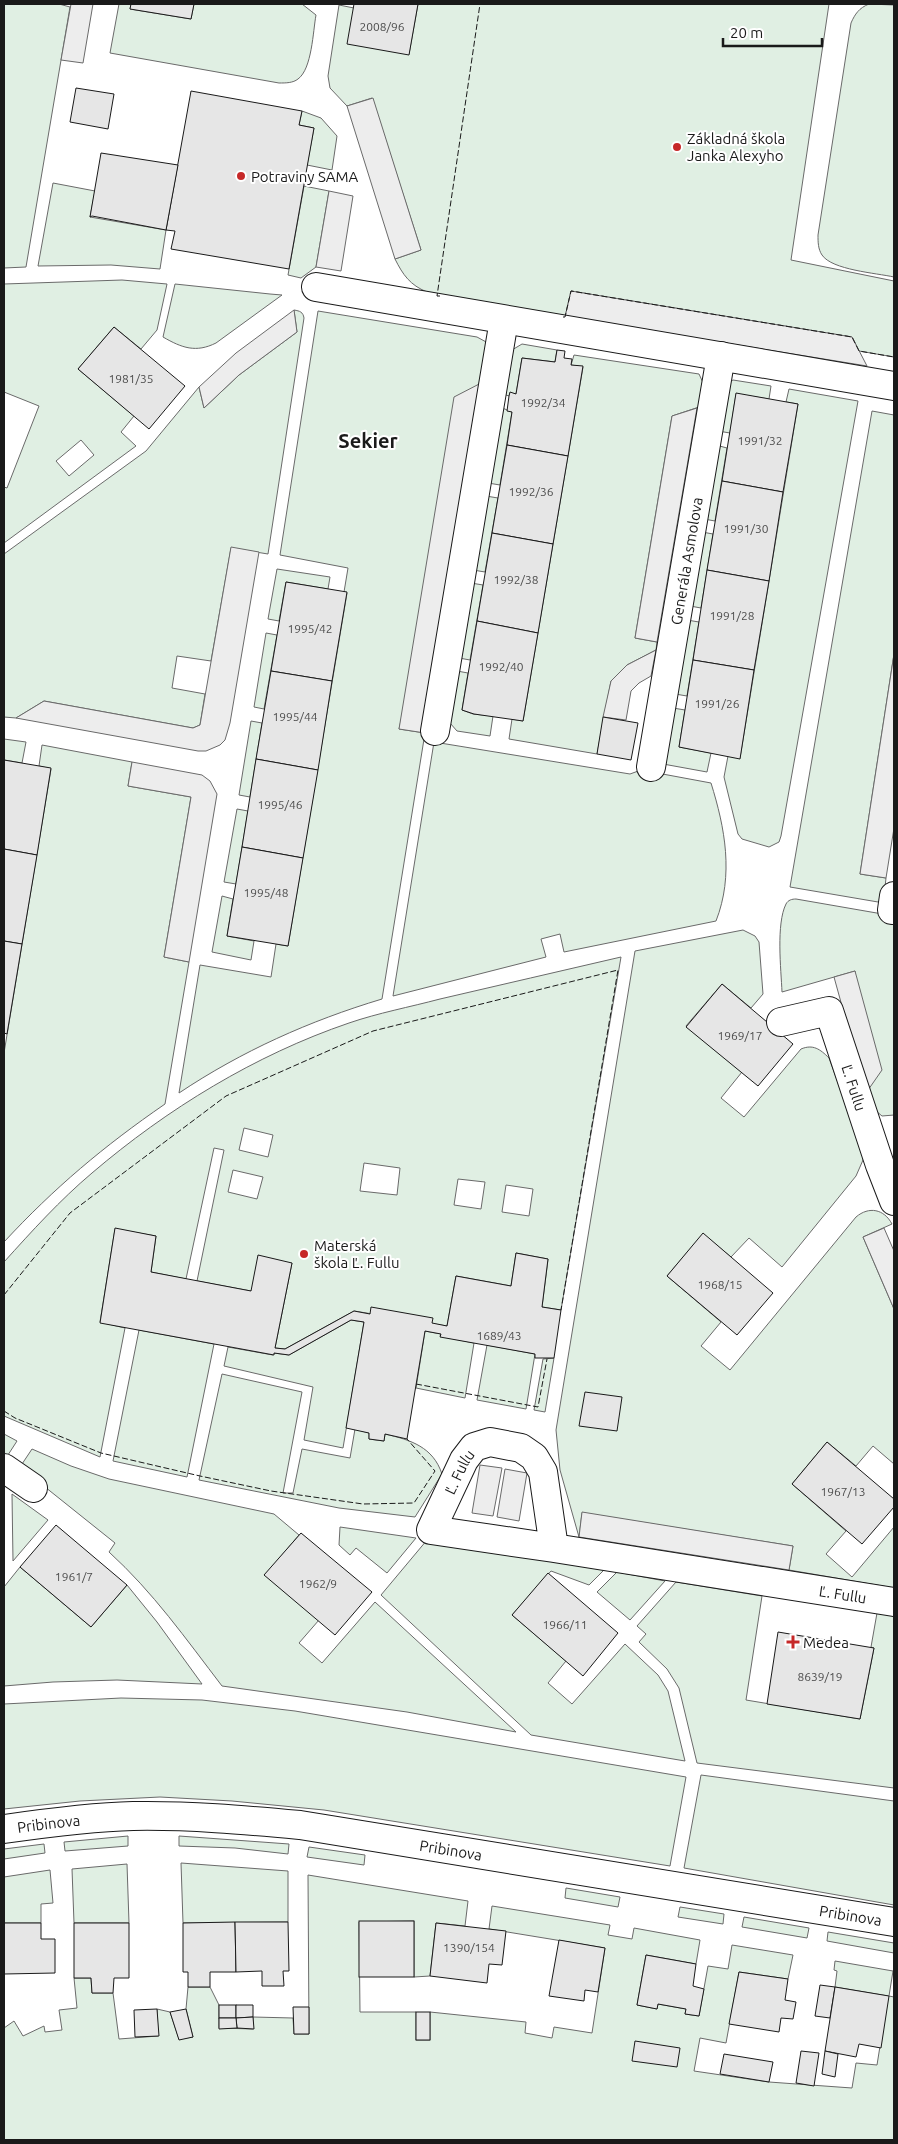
<svg xmlns="http://www.w3.org/2000/svg" width="898" height="2144" viewBox="0 0 898 2144" font-family="Ubuntu,sans-serif">
<style>
.green{fill:#e0efe3;stroke:#6a6a6a;fill-rule:evenodd}
.parking{fill:#ededed;stroke:#6a6a6a}
.building{fill:#e6e6e6;stroke:#1a1a1a}
.lines{fill:none;stroke-linecap:round;stroke-linejoin:round}
.minor-casing{stroke:#1a1a1a;stroke-width:30}
.minor{stroke:#fff;stroke-width:28}
.fence{stroke:#1a1a1a;stroke-width:1;stroke-dasharray:6 2.5;stroke-linecap:butt}
.poi-dot{fill:#c62828;stroke:#fff;stroke-width:2}
.labels{text-anchor:middle;dominant-baseline:central;stroke-width:4;stroke-linejoin:round;paint-order:stroke}
.number-label{font-size:12px;fill:#4d4d4d}
.poi-label{font-size:15px;fill:#1a1a1a;stroke:#fff;text-anchor:start}
.street-label{font-size:15px;fill:#1a1a1a;stroke:#fff}
.district-label{font-size:20px;font-weight:bold;fill:#1a1a1a;stroke:#fff}
</style>
<rect width="100%" height="100%" fill="#fff"/>
<g class="green">
<path d="M4,4H59L70,7L26,267L4,268Z"/>
<path d="M119,4H131L130,9L191,19L194,4H302L316,15C313,31 312,69 298,79C293,83 286,83 279,83L110,53Z"/>
<path d="M418,4H829L791,260L894,281V357L859,351L852,337L571,291L565,317L427,292C410,285 403,275 395,259L421,250L372,98L347,106L330,88L328,76L339,5L354,8L409,54Z"/>
<path d="M869,4L894,5V277C876,273 832,270 822,255C818,249 818,242 818,235L851,23C855,14 859,8 869,4Z"/>
<path d="M302,111L321,118L337,136L332,170L307,165L314,128L299,125Z"/>
<path d="M53,183L95,191L90,217L166,230L160,269L111,265L38,266Z"/>
<path d="M304,186L329,191L316,267L301,278L288,275Z"/>
<path d="M122,280L167,284L157,330L141,349L114,327L78,369L134,416L121,432L136,446L4,543V487L7,488L39,406L4,392V284ZM81,440L94,455L69,476L56,461Z"/>
<path d="M175,284L270,294L282,295L216,343C196,353 182,348 163,337Z"/>
<path d="M294,310C300,311 303,312 304,318L268,554L231,548L211,661L177,656L172,688L205,694L200,725L193,728L44,701L16,718L4,717V554L146,451L199,387L204,408L239,375L297,332Z"/>
<path d="M318,311L477,337L488,343L489,351L399,729L425,733L382,999C309,1021 242,1051 179,1093L200,965L271,977L276,944L288,946L347,593L344,592L348,568L280,555Z"/>
<path d="M522,344L557,350L555,362L522,358L516,394L510,393L509,396L503,394L512,350Z"/>
<path d="M574,355L699,374L705,387L702,406L672,416L635,638L657,642L656,650L627,665L611,681L597,754L509,739L512,719L523,721L583,367L571,365Z"/>
<path d="M733,380L771,386L769,399L736,394L730,433L718,431L728,383Z"/>
<path d="M789,389L858,401L781,836L779,842L769,847L742,839L738,834L724,777L728,756L740,758L798,404L786,402Z"/>
<path d="M500,407L512,412L500,485L488,483Z"/>
<path d="M872,411L894,415V654L860,874L886,878L884,897L878,902L790,887Z"/>
<path d="M716,445L727,448L715,521L704,519Z"/>
<path d="M486,496L498,498L485,572L473,570Z"/>
<path d="M702,532L713,534L701,608L690,606Z"/>
<path d="M277,569L330,577L328,589L286,582L279,621L268,619Z"/>
<path d="M471,583L483,585L470,660L459,658Z"/>
<path d="M687,620L699,622L687,696L675,694Z"/>
<path d="M266,633L277,635L264,709L254,707Z"/>
<path d="M457,671L468,673L462,710L473,714L493,716L490,736L457,731L450,723Z"/>
<path d="M673,708L685,710L679,747L711,753L707,772L663,764Z"/>
<path d="M251,721L262,723L250,797L239,795Z"/>
<path d="M4,739L26,742L22,763L4,760Z"/>
<path d="M434,742L630,774L641,770L711,783C725,828 734,875 716,921L564,952L560,934L541,939L546,957L393,996Z"/>
<path d="M42,745L132,762L128,786L191,797L164,957L189,962L165,1104C104,1146 54,1188 4,1242V1053L51,769L39,766Z"/>
<path d="M237,809L248,811L236,884L224,882Z"/>
<path d="M222,896L233,899L227,936L254,941L251,960L212,952Z"/>
<path d="M796,899L894,916V1115L882,1116L870,1106L855,971L782,992C781,969 776,924 786,904C788,900 792,899 796,899Z"/>
<path d="M743,930L755,936L759,942L763,994L751,1008L722,984L686,1026L742,1072L721,1098L744,1117L801,1049C813,1044 820,1049 829,1058L863,1151V1160L856,1176L782,1267L749,1238L731,1257L703,1234L667,1276L721,1322L701,1346L730,1370L856,1217C869,1206 884,1209 892,1224L863,1237L894,1309V1464L873,1446L856,1466L827,1442L792,1484L846,1531L826,1554L852,1577L894,1527V1588L789,1570L793,1546L582,1513L579,1537L560,1470L556,1430L635,951Z"/>
<path d="M621,957L561,1310L542,1307L548,1259L516,1253L511,1286L456,1276L447,1326L354,1311L285,1349L275,1348L292,1263L251,1291L197,1281L224,1150L214,1148L186,1279L151,1272L156,1236L115,1229L100,1322L125,1328L100,1457L4,1416V1262C32,1231 60,1200 92,1173C167,1109 255,1055 349,1023C378,1013 410,1007 440,999C500,985 561,971 621,957ZM244,1128L273,1135L268,1157L239,1150ZM364,1163L400,1168L397,1195L360,1191ZM233,1170L263,1177L257,1199L228,1192ZM458,1179L485,1182L481,1209L454,1205ZM506,1185L533,1189L529,1216L502,1212Z"/>
<path d="M351,1320L364,1322L343,1448L304,1440L313,1387L224,1366L228,1347L273,1355L274,1353L289,1355Z"/>
<path d="M139,1330L214,1344L187,1477L113,1461Z"/>
<path d="M425,1331L441,1334L440,1336L474,1343L465,1398L416,1388Z"/>
<path d="M487,1345L535,1354L526,1409L477,1400Z"/>
<path d="M554,1358L545,1412L534,1410L543,1359Z"/>
<path d="M222,1374L302,1392L283,1493H293L302,1449L350,1458L355,1429L369,1433V1439L384,1441L385,1434C411,1440 433,1447 442,1474L415,1517L339,1508L199,1480Z"/>
<path d="M4,1434L17,1441L6,1458L4,1456Z"/>
<path d="M32,1449L71,1466L109,1479L274,1514L299,1535L265,1575L319,1620L299,1643L322,1663L375,1602L516,1732L407,1712L222,1686C186,1639 153,1592 109,1552L115,1543L20,1467Z"/>
<path d="M12,1494L48,1520L13,1561Z"/>
<path d="M340,1527L416,1538L387,1573L356,1548L350,1555L339,1545Z"/>
<path d="M427,1540L604,1570L589,1585L551,1571L512,1615L566,1661L548,1683L572,1704L625,1644L658,1675L668,1691L685,1761L531,1735L381,1595Z"/>
<path d="M20,1567L91,1627L127,1585L157,1622L202,1684L117,1680L53,1682L4,1686V1587Z"/>
<path d="M617,1572L665,1581L630,1620L597,1592Z"/>
<path d="M676,1582L762,1596L746,1700L860,1719L874,1648L871,1647L877,1613L894,1616V1788L697,1763L679,1688L667,1669L639,1642L646,1634L637,1626Z"/>
<path d="M121,1698L202,1700L295,1711L686,1777L670,1866L324,1810L232,1801L160,1797L80,1801L4,1809V1704Z"/>
<path d="M701,1775L894,1801V1905L684,1868Z"/>
<path d="M128,1836V1846L65,1851L64,1842Z"/>
<path d="M179,1836L289,1844L288,1854L235,1848L179,1846Z"/>
<path d="M44,1844L45,1853L4,1859V1849Z"/>
<path d="M309,1847L365,1855L364,1865L307,1857Z"/>
<path d="M181,1863L288,1871V1922L183,1923Z"/>
<path d="M127,1864L129,1923H74L72,1869Z"/>
<path d="M50,1870L53,1903L41,1904V1923H4V1877Z"/>
<path d="M308,1875L468,1901L465,1926L436,1923L430,1976L414,1977V1921L359,1922L360,2012H416V2040H430V2012L526,2022L525,2033L552,2038L554,2027L592,2033L605,1948L489,1929L492,1906L610,1925L608,1935L632,1939L634,1928L700,1940L696,1964L646,1955L637,2005L657,2009L658,2004L686,2009L685,2014L699,2016L708,1966L728,1969L732,1945L793,1955L788,1979L739,1972L726,2043L700,2038L694,2071L769,2082L852,2088L856,2063L877,2065L888,1996L835,1987L837,1971L834,1970L835,1961L893,1971L889,1996L894,1997V2140H4V2028L14,2021L23,2036L44,2026L45,2032L62,2030L59,2010L77,2008L74,1978H91L92,1993H113L119,2039L158,2036L157,2009L170,2012L179,2039L193,2037L186,2009L188,1987H210L219,2005V2028L253,2029V2017L293,2018L294,2034H309Z"/>
<path d="M566,1888L620,1897L618,1907L565,1898Z"/>
<path d="M680,1907L724,1914L723,1924L678,1917Z"/>
<path d="M744,1917L809,1928L807,1938L742,1927Z"/>
<path d="M828,1932L894,1943V1953L827,1941Z"/>
</g>
<g class="parking">
<path d="M71,4H93L83,63L61,60Z"/>
<path d="M373,98L421,250L395,259L347,106Z"/>
<path d="M329,191L353,196L341,271L316,267Z"/>
<path d="M571,291L852,337L867,366L565,317Z"/>
<path d="M294,310L297,332L239,375L204,408L199,387L236,353Z"/>
<path d="M483,382L425,733L399,729L454,397Z"/>
<path d="M697,408L657,642L635,638L672,416Z"/>
<path d="M231,547L259,552L230,723L225,740L220,745L206,751H198L16,718L44,701L193,728L200,725Z"/>
<path d="M656,650L651,676L639,683L631,691L626,720L603,717L611,681L627,665Z"/>
<path d="M894,654V828L886,878L860,874Z"/>
<path d="M132,762L202,775L210,781L217,794L189,962L164,957L191,797L128,786Z"/>
<path d="M855,971L882,1070L866,1093L834,977Z"/>
<path d="M884,1228L894,1251V1309L863,1237Z"/>
<path d="M480,1465L502,1468L493,1516L472,1513Z"/>
<path d="M505,1469L527,1473L519,1521L497,1517Z"/>
<path d="M582,1512L793,1546L789,1570L579,1537Z"/>
</g>
<g class="building">
<path d="M131,4H194L191,19L130,9Z"/>
<path d="M354,4H418L409,55L347,44Z"/>
<path d="M76,88L114,94L108,129L70,122Z"/>
<path d="M191,91L302,111L299,125L314,128L289,269L171,249L175,231L166,230Z"/>
<path d="M101,153L178,165L166,230L92,216L90,217Z"/>
<path d="M114,327L185,386L149,429L78,369Z"/>
<path d="M557,350L565,351L564,358L572,359L571,365L583,366L568,456L507,445L512,412L507,411L509,396L510,392L516,394L522,358L555,362Z"/>
<path d="M736,393L798,404L783,492L722,481Z"/>
<path d="M507,445L568,456L553,544L492,533Z"/>
<path d="M722,481L783,492L769,581L707,570Z"/>
<path d="M492,533L553,544L538,633L477,621Z"/>
<path d="M707,570L769,581L754,670L693,660Z"/>
<path d="M286,582L347,592L332,681L271,671Z"/>
<path d="M477,621L538,633L523,721L474,714L462,710Z"/>
<path d="M693,660L754,670L740,759L679,747Z"/>
<path d="M271,671L332,681L318,770L256,759Z"/>
<path d="M603,717L638,723L631,760L597,754Z"/>
<path d="M256,759L318,770L303,858L242,847Z"/>
<path d="M4,760L51,768L37,855L4,849Z"/>
<path d="M242,847L303,858L288,946L227,936Z"/>
<path d="M4,849L37,855L22,944L4,941Z"/>
<path d="M4,941L22,944L7,1034L4,1033Z"/>
<path d="M722,984L793,1044L758,1086L686,1027Z"/>
<path d="M115,1228L156,1236L151,1272L251,1291L258,1255L292,1263L275,1348L285,1349L354,1311L370,1314L371,1307L433,1318L432,1323L447,1326L456,1276L511,1286L516,1253L548,1259L542,1307L561,1310L554,1358H535V1354L440,1337L441,1334L425,1331L407,1439L385,1434L384,1441L369,1439V1433L346,1428L364,1322L351,1320L289,1355L274,1353V1355L100,1323Z"/>
<path d="M703,1233L773,1293L737,1335L667,1276Z"/>
<path d="M585,1392L622,1397L617,1431L579,1426Z"/>
<path d="M827,1442L894,1499V1507L862,1544L792,1484Z"/>
<path d="M56,1525L127,1585L91,1627L20,1567Z"/>
<path d="M301,1533L372,1592L335,1635L264,1575Z"/>
<path d="M548,1573L618,1633L583,1676L512,1615Z"/>
<path d="M778,1632L874,1648L860,1719L767,1704Z"/>
<rect x="359" y="1921" width="55" height="56"/>
<path d="M235,1922L236,1972H210V1987H188V1972H183V1923Z"/>
<path d="M235,1922H288L289,1971H283L284,1986H262V1971L236,1972Z"/>
<path d="M4,1923H41V1939H55V1973L4,1974Z"/>
<path d="M74,1923H129V1978H114L113,1993H92L91,1978H74Z"/>
<path d="M436,1923L506,1931L502,1965L489,1964L487,1983L430,1976Z"/>
<path d="M559,1940L605,1948L598,1992L585,1990L584,2001L549,1996Z"/>
<path d="M646,1955L696,1964L693,1986L704,1989L699,2016L685,2014L686,2009L658,2004L657,2009L637,2005Z"/>
<path d="M739,1972L788,1979L785,2000L796,2002L793,2019L781,2018L779,2032L729,2024Z"/>
<path d="M820,1985L835,1987L830,2018L815,2016Z"/>
<path d="M835,1987L889,1996L881,2048L859,2044L856,2057L825,2051Z"/>
<rect x="219" y="2005" width="17" height="13"/>
<path d="M236,2005H253V2017L236,2018Z"/>
<path d="M293,2007H309V2034H294Z"/>
<path d="M157,2009L159,2036L135,2037L134,2010Z"/>
<path d="M186,2009L193,2037L179,2040L170,2012Z"/>
<rect x="416" y="2012" width="14" height="28"/>
<path d="M253,2017L254,2029L237,2028L236,2018Z"/>
<path d="M219,2018H236L237,2028L219,2029Z"/>
<path d="M635,2041L680,2048L677,2067L632,2061Z"/>
<path d="M801,2051L819,2053L814,2086L796,2083Z"/>
<path d="M825,2051L838,2054L835,2077L822,2074Z"/>
<path d="M724,2054L773,2062L769,2082L720,2074Z"/>
</g>
<g class="lines">
<g class="minor-casing">
<g id="minor">
<path d="M316,287L894,386"/>
<path d="M435,731L504,320"/>
<path id="s1" d="M651,767L721,356"/>
<path d="M892,910L894,896"/>
<path id="s2" d="M781,1022L829,1011L880,1165L894,1201"/>
<path d="M4,1468L33,1488"/>
<path id="s3" d="M554,1548L431,1530L464,1460L474,1447L490,1442L521,1448L534,1457L543,1472L554,1548L894,1602"/>
<path id="s4" d="M4,1829C46,1823 90,1817 133,1816C188,1815 244,1820 300,1825L894,1922"/>
</g>
</g>
<use href="#minor" class="minor"/>
<g class="fence">
<path d="M440,296H437L480,4"/>
<path d="M563,317H565L571,291L852,337L859,351L894,357"/>
<path d="M4,1295L70,1213L226,1096L373,1031L618,970L561,1310"/>
<path d="M416,1384L538,1407L547,1359"/>
<path d="M4,1411L15,1418L101,1453L200,1476L271,1491L363,1504L414,1503L435,1471L407,1439"/>
</g>
</g>
<g class="poi-dot">
<circle cx="677" cy="147" r="5"/>
<circle cx="241" cy="176" r="5"/>
<circle cx="304" cy="1254" r="5"/>
<path d="M790.5 1634.5h5v5h5v5h-5v5h-5v-5h-5v-5h5z"/>
</g>
<g class="labels">
<g class="number-label">
<text x="382" y="26">2008/96</text>
<text x="131" y="378">1981/35</text>
<text x="543" y="402">1992/34</text>
<text x="760" y="440">1991/32</text>
<text x="531" y="491">1992/36</text>
<text x="746" y="528">1991/30</text>
<text x="516" y="579">1992/38</text>
<text x="732" y="615">1991/28</text>
<text x="310" y="628">1995/42</text>
<text x="501" y="666">1992/40</text>
<text x="717" y="703">1991/26</text>
<text x="295" y="716">1995/44</text>
<text x="280" y="804">1995/46</text>
<text x="266" y="892">1995/48</text>
<text x="740" y="1035">1969/17</text>
<text x="720" y="1284">1968/15</text>
<text x="499" y="1335">1689/43</text>
<text x="843" y="1491">1967/13</text>
<text x="74" y="1576">1961/7</text>
<text x="318" y="1583">1962/9</text>
<text x="565" y="1624">1966/11</text>
<text x="820" y="1676">8639/19</text>
<text x="469" y="1947">1390/154</text>
</g>
<g class="poi-label">
<text x="687" y="138">Základná škola<tspan x="687" dy="17">Janka Alexyho</tspan></text>
<text x="251" y="176">Potraviny SAMA</text>
<text x="314" y="1245">Materská<tspan x="314" dy="17">škola Ľ. Fullu</tspan></text>
<text x="803" y="1642">Medea</text>
</g>
<g class="street-label">
<text stroke="none"><textPath href="#s1" startOffset="209">Generála Asmolova</textPath></text>
<text stroke="none"><textPath href="#s2" startOffset="130">Ľ. Fullu</textPath></text>
<text stroke="none"><textPath href="#s3" startOffset="189">Ľ. Fullu</textPath></text>
<text stroke="none"><textPath href="#s3" startOffset="669">Ľ. Fullu</textPath></text>
<text stroke="none"><textPath href="#s4" startOffset="45">Pribinova</textPath></text>
<text stroke="none"><textPath href="#s4" startOffset="450">Pribinova</textPath></text>
<text stroke="none"><textPath href="#s4" startOffset="855">Pribinova</textPath></text>
</g>
<g class="district-label">
<text x="368" y="440">Sekier</text>
</g>
</g>
<rect width="898" height="2144" fill="none" stroke="#1a1a1a" stroke-width="10"/>
<path d="M723 38v8h99v-8" fill="none" stroke="#1a1a1a" stroke-width="2.5"/>
<text x="730" y="38" font-size="15" fill="#1a1a1a" stroke="#ffffff" stroke-width="4" paint-order="stroke">20 m</text>
</svg>
